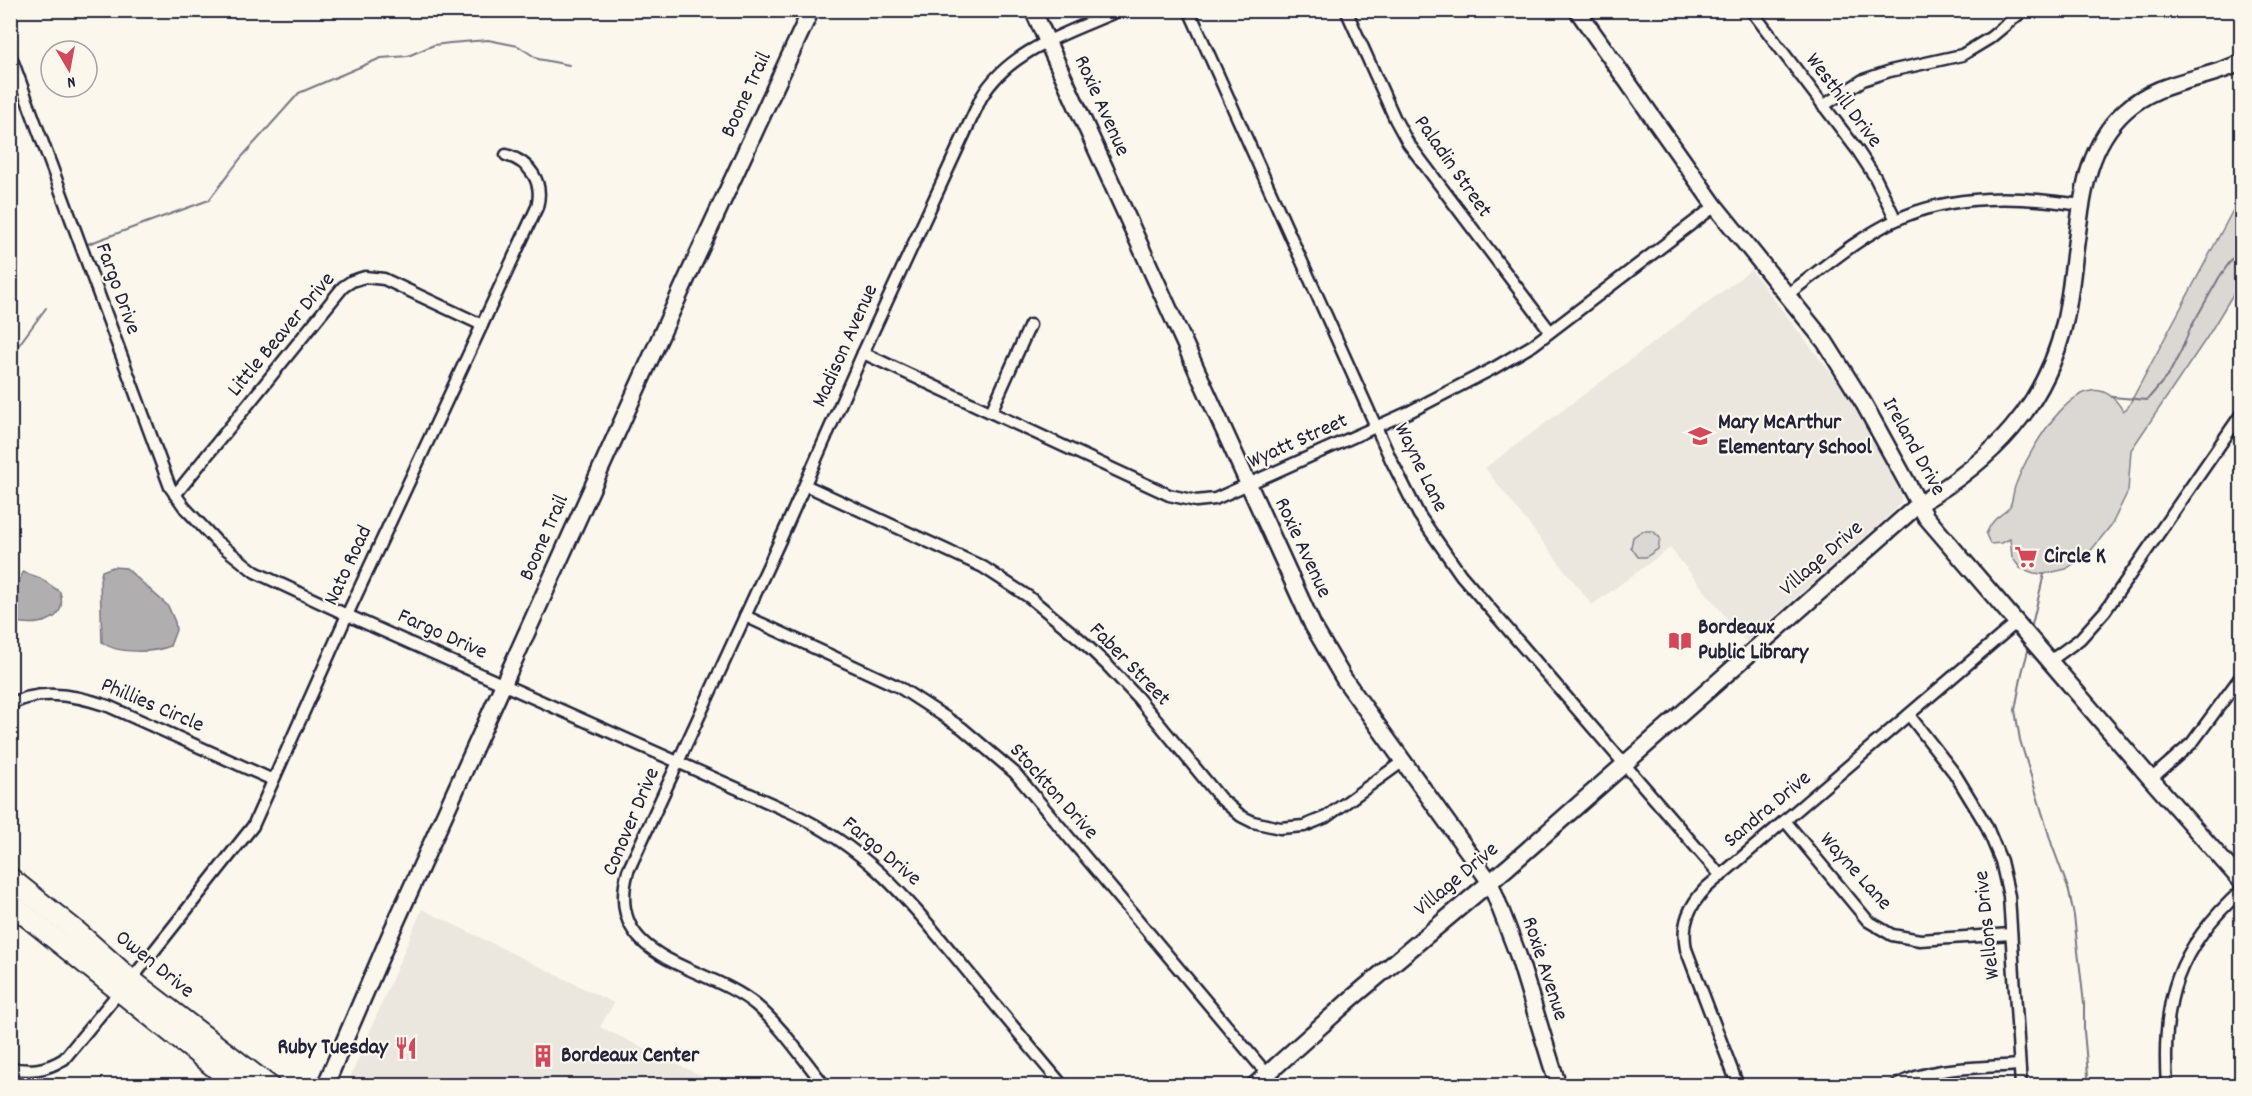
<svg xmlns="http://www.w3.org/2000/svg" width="2252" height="1096" viewBox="0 0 2252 1096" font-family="Dekko,sans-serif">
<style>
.built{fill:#ebe7df}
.green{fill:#dbd8d3;stroke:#7e7d87;stroke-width:1.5}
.water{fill:#b1aeb0;stroke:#787681;stroke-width:1.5}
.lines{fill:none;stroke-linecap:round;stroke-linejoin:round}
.stream{stroke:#787681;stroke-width:2}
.street-casing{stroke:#22223b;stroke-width:15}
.secondary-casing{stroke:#22223b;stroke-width:20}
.highway-casing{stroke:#22223b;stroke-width:24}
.street{stroke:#fbf7ec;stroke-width:10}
.secondary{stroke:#fbf7ec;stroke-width:15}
.highway{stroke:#fbf7ec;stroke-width:20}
.labels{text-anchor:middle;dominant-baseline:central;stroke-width:4.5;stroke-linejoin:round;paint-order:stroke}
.street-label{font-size:22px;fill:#22223b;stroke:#fbf7ec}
.poi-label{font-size:22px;font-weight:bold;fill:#22223b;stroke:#fbf7ec;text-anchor:start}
</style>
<rect width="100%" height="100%" fill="#fbf7ec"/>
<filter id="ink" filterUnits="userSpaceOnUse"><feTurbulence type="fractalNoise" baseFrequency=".0167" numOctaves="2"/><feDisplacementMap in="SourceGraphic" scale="12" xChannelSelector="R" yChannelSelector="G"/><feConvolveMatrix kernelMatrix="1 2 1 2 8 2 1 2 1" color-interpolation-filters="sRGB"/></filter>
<g filter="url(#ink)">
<g class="built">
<path d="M1751,270L1855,404L1901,494V502L1894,511L1746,642L1670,548L1592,605L1485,468Z"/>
<path d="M422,909L614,1003L600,1027L702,1076L710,1085H347Z"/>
</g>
<g class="green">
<path d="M2241,195V281L2206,339L2131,450L2128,491L2112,524L2089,553L2066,569L2044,574L2034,573L2020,568L2012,557L2010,539L2002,543L1990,544L1986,534C1988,530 1990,525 1993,522C1997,516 2007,512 2010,506C2013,500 2013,490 2016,484C2028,451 2086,347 2123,411L2128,407Z"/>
<path d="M1642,531H1653L1660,538L1658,549L1646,557H1638L1631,547L1633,537Z"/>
</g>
<g class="water">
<path d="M113,567L126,568L168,606L175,622L176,630L170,646C154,653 116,654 102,642L100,580L102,571Z"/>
<path d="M23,572L40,578L60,592C69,624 33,627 11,621V601Z"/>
</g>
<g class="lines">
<g class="stream">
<path d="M85,245L209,200L240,159L299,93L381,58L408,56L434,45L450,43L488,40L518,46L538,59L569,65"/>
<path d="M10,371L18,346L46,308"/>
<path d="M2112,397L2147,400L2169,374L2181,351L2190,329L2220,276L2242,245"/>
<path d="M2031,629L2044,574"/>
<path d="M2029,647L2022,673L2015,710L2020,740L2052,845L2069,891L2074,916L2084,1004V1031L2089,1086"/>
</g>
<g class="street-casing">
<g id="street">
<path d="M1189,10L1391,460L1419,515L1461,575L1721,876"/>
<path d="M1346,10L1395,119L1408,143L1550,331"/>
<path d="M1751,10L1858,151L1875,177L1896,220"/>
<path d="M10,54L170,487L185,508L216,541L255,572L347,615L790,812C869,849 909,901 963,966C996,1006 1029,1046 1063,1086"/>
<path d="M1823,106L1863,80L1890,71L1962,55L1990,38L2024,10"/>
<path d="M1787,295C1822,269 1857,238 1896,220C1953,193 2021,196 2081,205"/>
<path d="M863,353L1169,495L1196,501L1215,499L1411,411L1494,368L1533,345L1715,206"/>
<path d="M991,412L1030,325"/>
<path d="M805,485L983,567L1029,597L1081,640L1108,666L1138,698L1220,798L1241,816L1253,822L1280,828L1304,826L1326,817L1402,762"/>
<path d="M175,495L343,287L352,281L365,277L384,279L482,325"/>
<path d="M745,616L899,687L962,728L1015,773L1267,1074"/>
<path d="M2050,661L2080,639L2105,611L2242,413"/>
<path d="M10,705C39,687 79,696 108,706L273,780"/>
<path d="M1909,715L1955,774L1986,825L2001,861L2009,896L2021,1086"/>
<path d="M2151,779L2192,743L2242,675"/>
<path d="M1786,822L1868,921L1892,935L1920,940L2011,934"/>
<path d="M131,980L253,826L347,615L537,207C544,182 530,162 506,155"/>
<path d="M10,1068C31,1072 46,1070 64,1059L120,991"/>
<path d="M825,1086C803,1059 783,1028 756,1005C706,963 602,963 628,871L787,525L863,353L981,98C1009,49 1071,32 1120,10"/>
<path d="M1738,1086L1686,949C1681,924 1689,906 1706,888L2017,622"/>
<path d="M1895,1086C1931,1066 1979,1068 2019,1065"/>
<path d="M2167,1086C2161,1000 2177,948 2242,890"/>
</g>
</g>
<g class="secondary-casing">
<g id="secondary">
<path d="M1033,10L1313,626L1344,679L1490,882L1518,955L1558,1086"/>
<path d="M1577,10L1715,206L1825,342L1864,404L1926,517L2151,779L2242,882"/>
<path d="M325,1086L391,933L686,280L811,10"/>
<path d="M1254,1086L1352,998L1508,867L1919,504C1991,461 2046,407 2065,321C2071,293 2073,264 2077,236C2083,190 2089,144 2125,111C2160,79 2202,82 2242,62"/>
</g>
</g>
<g class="highway-casing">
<g id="highway">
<path d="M10,878L76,931L131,980L269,1086"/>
<path d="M10,903L238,1086"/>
</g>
</g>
<use href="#street" class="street"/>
<use href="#secondary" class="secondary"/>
<use href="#highway" class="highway"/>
</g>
</g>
<defs>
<g id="school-bare" transform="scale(1.8)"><path d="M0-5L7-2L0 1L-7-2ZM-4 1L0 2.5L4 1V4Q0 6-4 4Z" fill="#d1495b" stroke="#fbf7ec" stroke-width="2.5" paint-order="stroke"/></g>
<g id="supermarket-bare" transform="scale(1.8)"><path d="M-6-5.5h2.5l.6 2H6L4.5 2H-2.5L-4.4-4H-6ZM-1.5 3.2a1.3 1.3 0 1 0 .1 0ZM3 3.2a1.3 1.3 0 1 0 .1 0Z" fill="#d1495b" stroke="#fbf7ec" stroke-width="2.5" paint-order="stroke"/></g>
<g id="library-bare" transform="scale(1.8)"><path d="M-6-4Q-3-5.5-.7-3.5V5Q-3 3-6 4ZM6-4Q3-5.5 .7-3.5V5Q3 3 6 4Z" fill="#d1495b" stroke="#fbf7ec" stroke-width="2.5" paint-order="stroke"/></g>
<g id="restaurant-bare" transform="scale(1.8)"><path d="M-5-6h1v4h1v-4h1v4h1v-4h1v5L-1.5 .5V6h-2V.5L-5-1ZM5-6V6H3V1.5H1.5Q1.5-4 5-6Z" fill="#d1495b" stroke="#fbf7ec" stroke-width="2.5" paint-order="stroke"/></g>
<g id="building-bare" transform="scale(1.8)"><path d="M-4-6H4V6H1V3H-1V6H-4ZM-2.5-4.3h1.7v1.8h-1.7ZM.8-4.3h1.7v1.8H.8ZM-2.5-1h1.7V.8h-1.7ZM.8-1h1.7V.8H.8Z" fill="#d1495b" stroke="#fbf7ec" stroke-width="2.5" paint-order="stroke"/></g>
</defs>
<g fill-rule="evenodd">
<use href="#school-bare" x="1700" y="436"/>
<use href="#supermarket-bare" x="2026" y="557"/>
<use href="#library-bare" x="1680" y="641"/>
<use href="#restaurant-bare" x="406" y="1048"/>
<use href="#building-bare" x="543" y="1056"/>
</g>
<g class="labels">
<g class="street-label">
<text transform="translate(747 95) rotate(-65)">Boone Trail</text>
<text transform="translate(1843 101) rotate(53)">Westhill Drive</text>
<text transform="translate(1101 106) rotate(66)">Roxie Avenue</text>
<text transform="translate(1452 167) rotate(55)">Paladin Street</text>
<text transform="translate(117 289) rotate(70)">Fargo Drive</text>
<text transform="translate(282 335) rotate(-50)">Little Beaver Drive</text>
<text transform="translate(846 346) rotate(-66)">Madison Avenue</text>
<text transform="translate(1298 442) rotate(-24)">Wyatt Street</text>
<text transform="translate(1913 447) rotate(61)">Ireland Drive</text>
<text transform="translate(1420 468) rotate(64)">Wayne Lane</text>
<text transform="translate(545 538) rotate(-66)">Boone Trail</text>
<text transform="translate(1302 548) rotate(65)">Roxie Avenue</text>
<text transform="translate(1822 559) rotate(-41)">Village Drive</text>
<text transform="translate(349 566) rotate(-65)">Nato Road</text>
<text transform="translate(442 635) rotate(24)">Fargo Drive</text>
<text transform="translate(1129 665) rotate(46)">Faber Street</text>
<text transform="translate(152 706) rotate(23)">Phillies Circle</text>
<text transform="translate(1053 792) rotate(48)">Stockton Drive</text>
<text transform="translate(1768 810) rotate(-40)">Sandra Drive</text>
<text transform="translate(632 822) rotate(-67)">Conover Drive</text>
<text transform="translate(881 852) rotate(40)">Fargo Drive</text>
<text transform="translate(1855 872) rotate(48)">Wayne Lane</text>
<text transform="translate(1457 880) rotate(-40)">Village Drive</text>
<text transform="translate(1988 925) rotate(-96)">Wellons Drive</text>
<text transform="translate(154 965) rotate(39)">Owen Drive</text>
<text transform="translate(1544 969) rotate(72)">Roxie Avenue</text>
</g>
<g class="poi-label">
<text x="1718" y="423">Mary McArthur<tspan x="1718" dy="25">Elementary School</tspan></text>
<text x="2044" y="557">Circle K</text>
<text x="1698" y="628">Bordeaux<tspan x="1698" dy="25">Public Library</tspan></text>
<text x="388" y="1048" text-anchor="end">Ruby Tuesday</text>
<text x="561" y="1056">Bordeaux Center</text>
</g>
</g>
<rect width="2252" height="1096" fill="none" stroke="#fbf7ec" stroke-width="36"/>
<rect x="18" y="18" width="2216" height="1060" fill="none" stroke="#22223b" stroke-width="2" filter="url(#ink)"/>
<g transform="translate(69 69) rotate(170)"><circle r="28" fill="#fbf7ec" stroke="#a4a2a5" stroke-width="1.5"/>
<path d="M0-4.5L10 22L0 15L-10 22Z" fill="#d1495b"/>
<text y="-9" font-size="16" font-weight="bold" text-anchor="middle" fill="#22223b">N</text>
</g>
</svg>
